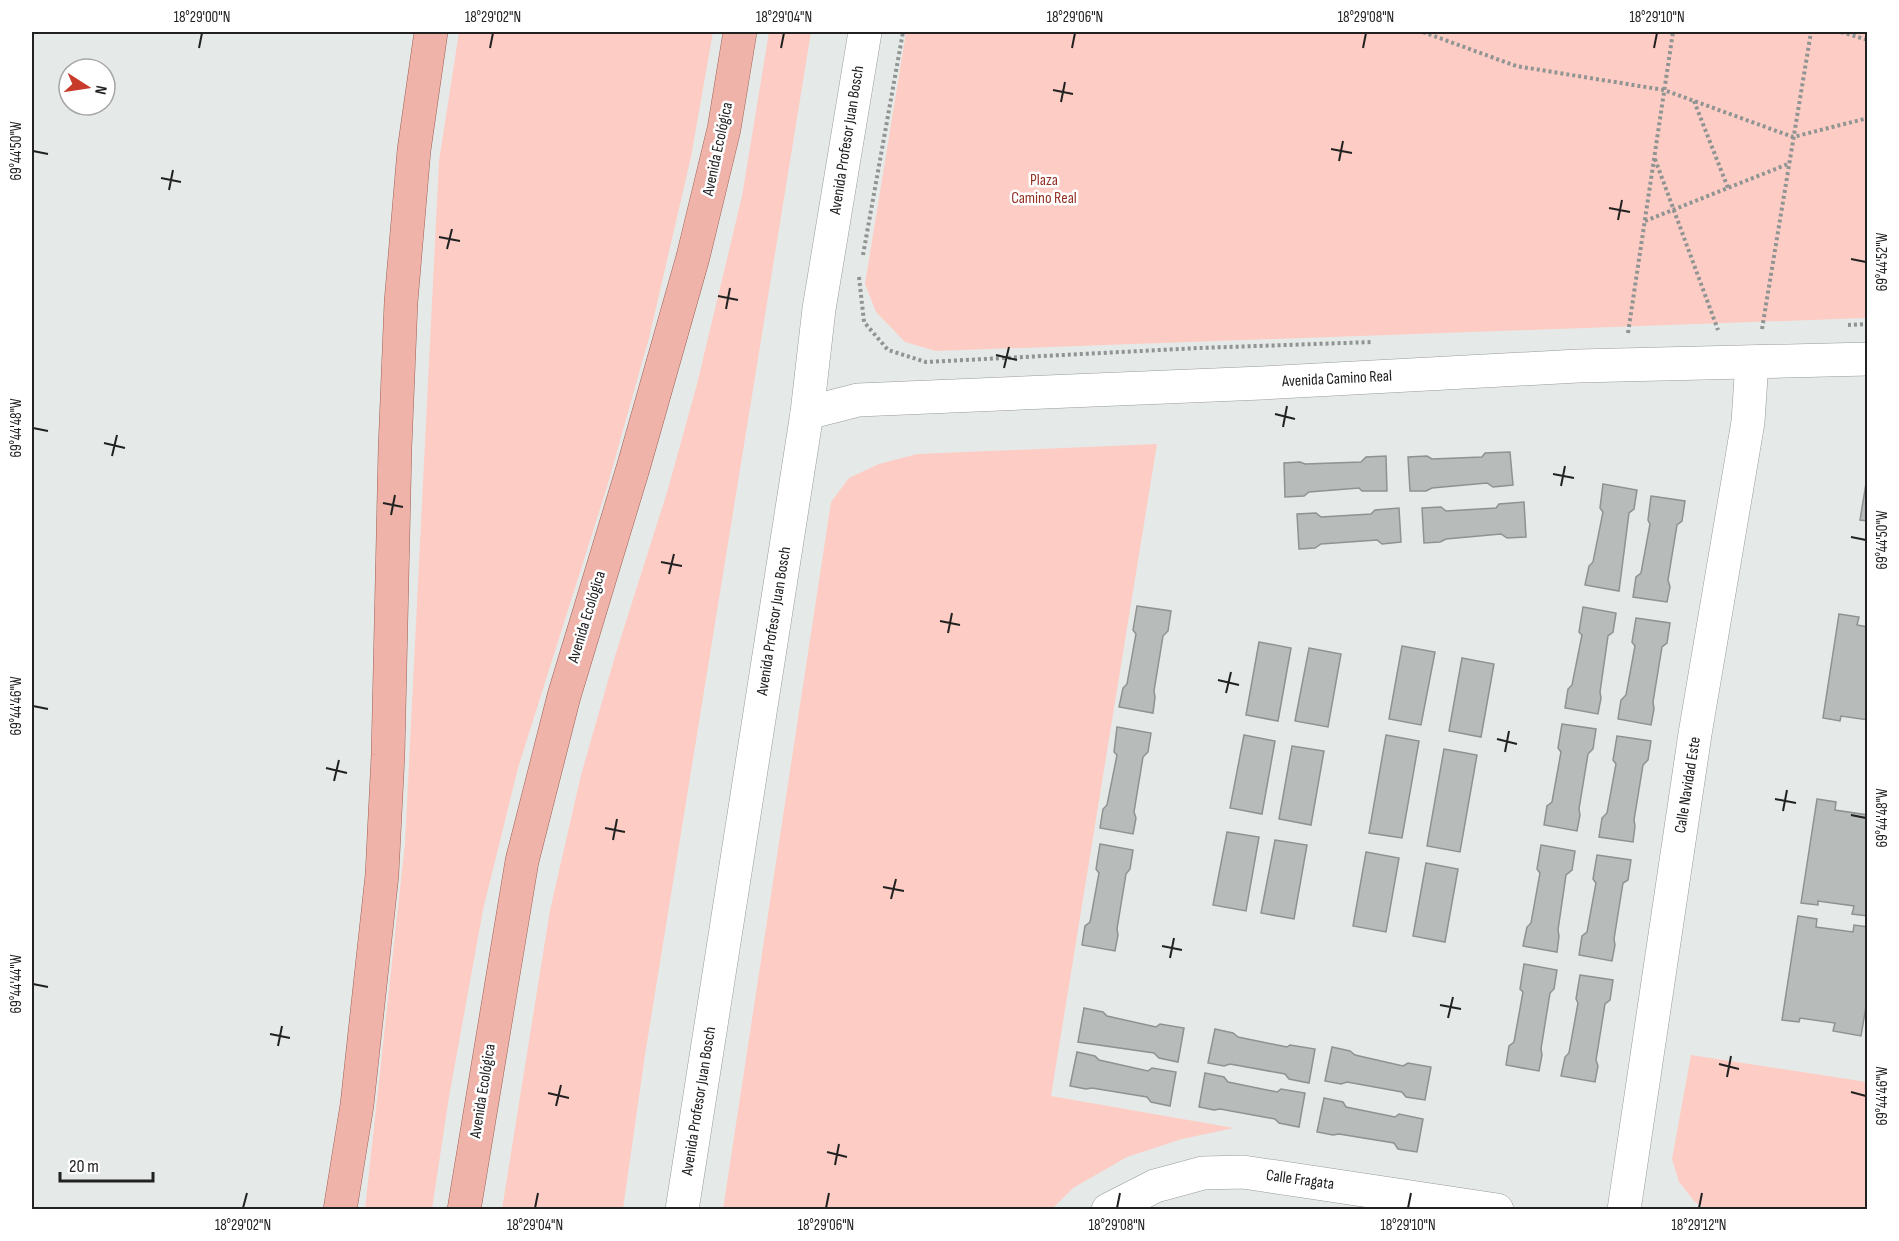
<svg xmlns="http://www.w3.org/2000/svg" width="1899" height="1241" viewBox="0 0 1899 1241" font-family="'Sofia Sans Condensed',sans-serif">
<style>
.green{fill:#fdcdc5}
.building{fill:#b7bbb9;stroke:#8e9290;stroke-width:1.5}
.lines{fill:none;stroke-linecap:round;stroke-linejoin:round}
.street-casing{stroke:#979b99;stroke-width:34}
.primary-casing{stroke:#9f5f55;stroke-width:34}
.path{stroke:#909492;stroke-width:4;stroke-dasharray:3 3;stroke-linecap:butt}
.street{stroke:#fff;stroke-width:33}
.primary{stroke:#efb3aa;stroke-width:33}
.ticks{fill:none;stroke:#202120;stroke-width:2}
.labels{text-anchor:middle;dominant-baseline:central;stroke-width:5;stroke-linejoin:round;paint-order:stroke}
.street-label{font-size:16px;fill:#202120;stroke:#fff}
.park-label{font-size:16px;fill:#923124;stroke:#fff}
.neatline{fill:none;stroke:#202120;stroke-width:2}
.ticks-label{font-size:15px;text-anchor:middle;fill:#202120}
</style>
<rect width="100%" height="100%" fill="#e5eae8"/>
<g class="green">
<path d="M459,32H713L691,157L649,338L607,487L518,768L483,910L449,1097L432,1209H365L405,843L439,161Z"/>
<path d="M769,32H811L645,1055L623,1209H502L550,910L581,775L615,656L668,489L697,384L742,196Z"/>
<path d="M906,32H1867V318L936,351L905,342L876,312L865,284Z"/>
<path d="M1157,444L1051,1096L1234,1128L1182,1139L1127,1157L1073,1188L1052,1209H723L831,502L849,478L879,464L917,454Z"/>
<path d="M1691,1055L1867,1082V1209H1705L1694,1201L1679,1182L1672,1159Z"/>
</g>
<g class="building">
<path d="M1510,452L1513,485L1493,487L1487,483L1432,488L1426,491H1410L1408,457L1427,456L1432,459L1482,457L1485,453Z"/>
<path d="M1386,456L1387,491H1362L1359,488L1309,492L1304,496L1285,497L1284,463L1300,462L1305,464L1361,462L1366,457Z"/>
<path d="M1868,471V521L1860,520Z"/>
<path d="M1603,484L1637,490L1634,509L1629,513L1619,591L1585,585L1589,566L1593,562L1603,512L1600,508Z"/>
<path d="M1651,496L1685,501L1682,521L1677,525L1668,580L1670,587L1667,602L1633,597L1636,577L1641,573L1650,524L1648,520Z"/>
<path d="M1524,502L1526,537L1507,538L1501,534L1446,539L1440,542L1424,543L1422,508L1441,507L1446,511L1496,508L1499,504Z"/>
<path d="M1399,508L1401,542L1382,544L1377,540L1321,544L1315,548L1299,549L1297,514L1316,513L1321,517L1371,514L1375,510Z"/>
<path d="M1137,606L1171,611L1168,631L1163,636L1154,691L1155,697L1153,713L1119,707L1123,688L1127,684L1136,634L1133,630Z"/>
<path d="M1583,607L1616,613L1613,632L1608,636L1600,692L1601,698L1598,714L1565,708L1568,689L1572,685L1582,635L1579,632Z"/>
<path d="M1839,614L1859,617L1857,625L1868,627V720L1841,716L1840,721L1823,718Z"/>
<path d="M1636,618L1670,623L1667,643L1662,647L1653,702L1654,709L1651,725L1618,719L1621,700L1626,695L1635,646L1632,642Z"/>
<path d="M1259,642L1291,648L1278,721L1246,715Z"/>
<path d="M1402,646L1435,652L1421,725L1389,719Z"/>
<path d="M1309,648L1341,654L1328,727L1295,721Z"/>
<path d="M1462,658L1494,664L1481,737L1449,731Z"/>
<path d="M1562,724L1596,729L1593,749L1588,754L1579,809L1580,815L1577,831L1544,825L1547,806L1552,802L1561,752L1558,748Z"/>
<path d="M1117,727L1151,733L1148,752L1143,757L1134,812L1136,818L1133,834L1100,828L1103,809L1107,805L1117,755L1114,752Z"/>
<path d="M1244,735L1275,741L1262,814L1230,808Z"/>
<path d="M1386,735L1419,741L1402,838L1369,833Z"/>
<path d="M1617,736L1651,741L1648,760L1643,765L1634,820L1635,826L1633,842L1599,837L1602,818L1607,813L1616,764L1613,760Z"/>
<path d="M1292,746L1324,751L1311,825L1279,819Z"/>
<path d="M1444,749L1477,755L1460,852L1427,846Z"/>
<path d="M1817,799L1836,802L1835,810L1868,815V916L1852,914L1854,906L1818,901V905L1801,903Z"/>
<path d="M1227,832L1259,837L1246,911L1213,905Z"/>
<path d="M1275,840L1307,845L1294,919L1261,913Z"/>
<path d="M1100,844L1133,850L1130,869L1126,874L1117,929L1118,935L1115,951L1082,945L1085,926L1090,922L1099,873L1096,869Z"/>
<path d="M1541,845L1575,851L1572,870L1566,875L1558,930L1559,936L1557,952L1523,946L1527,927L1531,923L1540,873L1537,869Z"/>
<path d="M1366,852L1399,858L1386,932L1353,926Z"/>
<path d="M1597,855L1631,860L1628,880L1623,883L1614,939L1615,945L1612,961L1579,955L1582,936L1587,932L1596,883L1593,879Z"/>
<path d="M1426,863L1458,869L1445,942L1413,936Z"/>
<path d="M1798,916L1817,919L1816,927L1853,932L1854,925L1868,927V995L1861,1036L1833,1031L1835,1023L1800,1018L1799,1022L1782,1020Z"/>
<path d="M1524,964L1557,970L1554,989L1550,993L1541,1049L1542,1055L1539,1071L1506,1065L1509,1046L1514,1042L1523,992L1520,989Z"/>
<path d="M1580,975L1613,980L1610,1000L1605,1004L1596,1060L1598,1066L1595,1082L1561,1076L1565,1057L1569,1053L1578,1003L1576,999Z"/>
<path d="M1084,1008L1103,1012L1107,1016L1156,1027L1160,1024L1184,1028L1178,1062L1159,1058L1154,1053L1078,1042Z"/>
<path d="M1215,1029L1233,1033L1238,1037L1287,1047L1290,1045L1315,1049L1309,1083L1289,1079L1285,1074L1230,1064L1224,1066L1208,1063Z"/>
<path d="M1332,1047L1350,1051L1355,1055L1403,1066L1408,1063L1431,1067L1425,1100L1406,1097L1402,1092L1347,1082L1341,1084L1325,1081Z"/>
<path d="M1077,1052L1095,1056L1099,1060L1148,1071L1152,1068L1176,1072L1170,1106L1151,1102L1147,1097L1092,1088L1086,1089L1070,1086Z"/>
<path d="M1205,1073L1224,1077L1228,1082L1277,1092L1281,1089L1305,1093L1299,1127L1279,1123L1275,1119L1220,1109L1214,1110L1199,1107Z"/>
<path d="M1324,1098L1343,1102L1346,1107L1395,1117L1399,1114L1423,1119L1417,1152L1398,1149L1394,1143L1339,1134L1333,1135L1317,1132Z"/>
</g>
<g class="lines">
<g class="street-casing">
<g id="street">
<path d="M807,413L858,400L1262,383L1578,366L1868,359"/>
<path d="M682,1210L807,413L819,309L865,32"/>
<path d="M1108,1210L1155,1186L1203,1173L1243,1172L1497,1210"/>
<path d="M1624,1210L1695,734L1748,422L1752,362"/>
</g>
</g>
<g class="primary-casing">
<g id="primary">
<path d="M340,1210L357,1105L382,875L388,755L395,448L401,302L414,150L431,32"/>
<path d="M464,1210L522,861L564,696L634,465L693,257L724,129L740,32"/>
</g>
</g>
<g class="path">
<path d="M1423,32L1516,66L1664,90L1793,137L1868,118"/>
<path d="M1841,32L1868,40"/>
<path d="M1694,101L1728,188"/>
<path d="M1655,159L1718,330"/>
<path d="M1645,221L1788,164"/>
<path d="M863,255L903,32"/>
<path d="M859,277L864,322L888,350L926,362L1199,348L1373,342"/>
<path d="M1848,325L1868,324"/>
<path d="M1762,329L1811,32"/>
<path d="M1628,333L1673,32"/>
</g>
<use href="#street" class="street"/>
<use href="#primary" class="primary"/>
</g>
<path class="ticks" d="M199,48L202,33M490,48L493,33M781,48L784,33M1072,48L1075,33M1363,48L1366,33M1654,48L1657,33M1053,90L1073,94M1061,102L1065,82M1331,149L1352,153M33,151L48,154M1339,161L1343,141M161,178L181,182M169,190L173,170M1609,208L1630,212M1618,220L1622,200M439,237L460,241M447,249L452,229M1851,259L1866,262M718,296L738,300M726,309L730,288M996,355L1017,360M1004,368L1009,347M1275,414L1295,419M1283,427L1287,406M33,428L48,431M104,443L125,448M112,456L117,435M1553,474L1574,478M1561,486L1565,466M383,503L403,507M391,515L395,495M1851,537L1866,540M661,562L682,566M669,574L674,554M940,621L960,625M948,633L952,613M1218,680L1239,685M1226,693L1231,672M33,706L48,709M1497,739L1517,744M1505,752L1509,731M326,768L347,773M334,781L339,760M1775,799L1796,803M1783,811L1787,790M1851,815L1866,818M605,828L625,832M613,840L617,819M883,887L904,891M891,899L896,879M1162,946L1182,950M1170,958L1174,938M33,984L48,987M1440,1005L1461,1009M1448,1018L1453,997M270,1034L290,1038M278,1046L282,1026M1719,1064L1739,1069M1727,1077L1731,1056M1851,1092L1866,1096M548,1093L569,1098M556,1106L561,1085M827,1152L847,1157M835,1165L839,1144M243,1208L247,1193M535,1208L538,1193M826,1208L829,1193M1117,1208L1120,1193M1408,1208L1411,1193M1699,1208L1702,1193"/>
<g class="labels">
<g class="street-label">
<text transform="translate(847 140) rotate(-81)">Avenida Profesor Juan Bosch</text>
<text transform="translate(718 149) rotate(-78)">Avenida Ecológica</text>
<text transform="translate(1337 379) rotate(-3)">Avenida Camino Real</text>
<text transform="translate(587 617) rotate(-73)">Avenida Ecológica</text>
<text transform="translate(774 621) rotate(-81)">Avenida Profesor Juan Bosch</text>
<text transform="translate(1688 785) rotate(-81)">Calle Navidad Este</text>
<text transform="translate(483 1091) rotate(-81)">Avenida Ecológica</text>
<text transform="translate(699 1101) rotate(-81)">Avenida Profesor Juan Bosch</text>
<text transform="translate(1300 1180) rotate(8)">Calle Fragata</text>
</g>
<g class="park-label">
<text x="1044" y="180">Plaza<tspan x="1044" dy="18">Camino Real</tspan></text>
</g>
</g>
<rect width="1899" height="1241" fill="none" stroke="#ffffff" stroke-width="66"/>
<g transform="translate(87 87) rotate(102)"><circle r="28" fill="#ffffff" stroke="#a6a6a6" stroke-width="1.5"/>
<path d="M0-4.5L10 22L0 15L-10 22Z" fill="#c83b2b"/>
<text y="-9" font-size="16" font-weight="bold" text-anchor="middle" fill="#202120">N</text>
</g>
<path d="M60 1172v9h93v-9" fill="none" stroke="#202120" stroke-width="3"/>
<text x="69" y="1172" font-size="18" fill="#202120" stroke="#ffffff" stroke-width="4.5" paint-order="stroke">20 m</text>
<rect x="33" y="33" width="1833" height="1175" class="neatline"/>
<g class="ticks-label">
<text x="202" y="22">18°29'00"N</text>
<text x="493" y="22">18°29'02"N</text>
<text x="784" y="22">18°29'04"N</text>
<text x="1075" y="22">18°29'06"N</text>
<text x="1366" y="22">18°29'08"N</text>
<text x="1657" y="22">18°29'10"N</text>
<text transform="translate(16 151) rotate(-90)" y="5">69°44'50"W</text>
<text transform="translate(1882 262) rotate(-90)" y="5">69°44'52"W</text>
<text transform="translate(16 428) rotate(-90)" y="5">69°44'48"W</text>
<text transform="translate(1882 540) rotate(-90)" y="5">69°44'50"W</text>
<text transform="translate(16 706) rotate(-90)" y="5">69°44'46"W</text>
<text transform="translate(1882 818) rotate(-90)" y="5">69°44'48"W</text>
<text transform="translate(16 984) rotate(-90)" y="5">69°44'44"W</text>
<text transform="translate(1882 1096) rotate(-90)" y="5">69°44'46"W</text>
<text x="243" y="1230">18°29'02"N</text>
<text x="535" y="1230">18°29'04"N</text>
<text x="826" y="1230">18°29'06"N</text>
<text x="1117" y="1230">18°29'08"N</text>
<text x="1408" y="1230">18°29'10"N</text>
<text x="1699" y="1230">18°29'12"N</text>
</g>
</svg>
